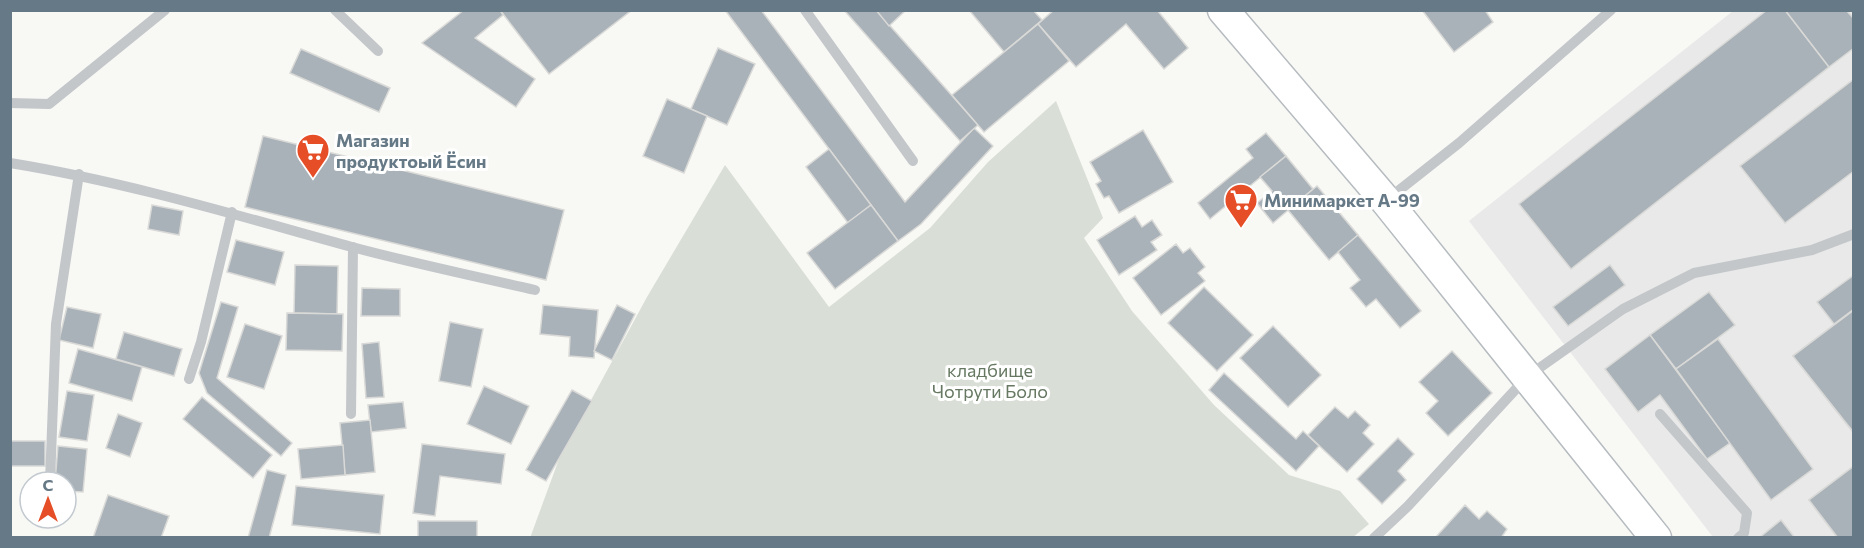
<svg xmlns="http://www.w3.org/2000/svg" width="1864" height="548" viewBox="0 0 1864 548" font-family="Commissioner,sans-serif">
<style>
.built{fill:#e8e9e8}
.green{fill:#d9dfd6}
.building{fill:#a9b2b8;stroke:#d9d9d7;stroke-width:1.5}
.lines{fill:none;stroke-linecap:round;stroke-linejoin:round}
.secondary-casing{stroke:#b5bbbf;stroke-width:33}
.lane{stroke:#c3c7ca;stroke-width:10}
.secondary{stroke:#fff;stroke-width:30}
.labels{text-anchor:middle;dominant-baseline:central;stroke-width:6;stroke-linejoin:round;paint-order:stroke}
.poi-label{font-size:18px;font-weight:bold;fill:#667986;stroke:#fff;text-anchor:start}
.park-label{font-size:18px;fill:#667861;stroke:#fff}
</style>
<rect width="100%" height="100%" fill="#f8f8f5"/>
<path class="built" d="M1733,11H1853V537H1713L1469,221Z"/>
<path class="green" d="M1056,101L1103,218L1084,238L1132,311L1214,405L1289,475L1340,491L1369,524L1352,538H530L559,459L647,297L725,165L829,307L930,228L988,162Z"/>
<g class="building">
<path d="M464,10H500L503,15L475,38L535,79L516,107L422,43Z"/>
<path d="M500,10H632L549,74Z"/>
<path d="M725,10H761L905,202L974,128L993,146L921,224L898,241Z"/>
<path d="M844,10H876L978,125L960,141Z"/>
<path d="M876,10H906L889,26Z"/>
<path d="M969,10H1033L1042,20L1004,52Z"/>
<path d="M1054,10H1157L1188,48L1164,69L1126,24L1076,67L1038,24Z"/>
<path d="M1422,10H1485L1493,22L1454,52Z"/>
<path d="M1767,10H1785L1829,67L1571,269L1519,204Z"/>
<path d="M1785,10H1846L1854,19V48L1829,67Z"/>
<path d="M1038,24L1069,61L984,132L952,95Z"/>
<path d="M718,48L755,64L727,125L691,109Z"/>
<path d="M301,49L390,88L379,112L290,73Z"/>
<path d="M1854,79V171L1785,223L1740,166Z"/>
<path d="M667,99L707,116L684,173L643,156Z"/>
<path d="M1143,130L1173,182L1119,213L1109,196L1104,198L1096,184L1101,181L1090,162Z"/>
<path d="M1266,133L1286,156L1210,219L1198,203L1253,158L1246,149Z"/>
<path d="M263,136L564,210L546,280L245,207Z"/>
<path d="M829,149L871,205L848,223L806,167Z"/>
<path d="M1286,156L1313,189L1273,223L1257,203L1272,191L1260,177Z"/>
<path d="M1317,186L1358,235L1329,260L1288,210Z"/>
<path d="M152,205L183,211L179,235L148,229Z"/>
<path d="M871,205L898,241L835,289L807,253Z"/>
<path d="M1135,216L1142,227L1152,220L1162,235L1151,242L1157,250L1119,275L1097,240Z"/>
<path d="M1358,235L1421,311L1400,328L1376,299L1366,307L1350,288L1360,280L1338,252Z"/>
<path d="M236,240L284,252L275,285L227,272Z"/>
<path d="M1176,244L1183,253L1190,248L1205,267L1198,273L1205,281L1161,315L1133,278Z"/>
<path d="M295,265L338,266L337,314L294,313Z"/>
<path d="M1610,265L1625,285L1568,326L1553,307Z"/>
<path d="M1854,275V309L1834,324L1817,302Z"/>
<path d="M1204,287L1253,335L1217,371L1168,323Z"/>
<path d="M362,288L400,289V316H361Z"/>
<path d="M1709,292L1735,325L1676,369L1650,335Z"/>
<path d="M221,302L238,307L217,378L292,443L281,456L207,393L199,373Z"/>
<path d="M543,305L598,310L594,358L569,356L570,337L540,334Z"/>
<path d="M617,305L635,314L612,360L594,351Z"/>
<path d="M67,307L101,314L93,348L59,340Z"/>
<path d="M1854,310V433L1793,356Z"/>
<path d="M1854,310V433L1793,356Z"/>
<path d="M287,313L343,314L342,351L286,350Z"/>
<path d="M450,322L483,329L471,387L439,381Z"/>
<path d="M245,324L282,336L264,389L227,377Z"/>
<path d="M1273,326L1321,375L1288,407L1240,358Z"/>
<path d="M124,332L182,349L174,376L116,359Z"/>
<path d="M1650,335L1730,443L1707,459L1660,395L1638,412L1605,369Z"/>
<path d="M1718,339L1813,469L1771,500L1676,369Z"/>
<path d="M379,342L384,397L366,398L362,344Z"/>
<path d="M78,349L142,367L132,401L69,383Z"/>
<path d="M1452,351L1492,393L1448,436L1426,413L1438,401L1419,382Z"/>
<path d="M1224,373L1296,439L1303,431L1319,446L1296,471L1209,390Z"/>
<path d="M484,386L529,406L511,444L467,424Z"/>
<path d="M572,390L592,401L546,481L526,470Z"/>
<path d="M67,391L94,395L87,441L59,437Z"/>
<path d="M202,397L272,455L253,478L183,419Z"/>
<path d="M403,402L406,428L371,432L368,405Z"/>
<path d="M1335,407L1348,418L1355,411L1370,425L1363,433L1374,444L1347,472L1308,435Z"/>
<path d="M118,414L142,423L130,457L106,448Z"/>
<path d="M370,420L375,472L345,475L340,423Z"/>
<path d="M1398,438L1414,454L1398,471L1406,480L1382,504L1357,479Z"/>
<rect x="10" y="441" width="35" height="25"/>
<path d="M422,444L505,454L501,484L440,476L435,516L413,513Z"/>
<path d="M343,445L345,475L301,479L298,449Z"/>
<path d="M58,446L87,449L83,492L66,491V482H55Z"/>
<path d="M1854,466V538H1838L1809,500Z"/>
<path d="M1854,466V538H1838L1809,500Z"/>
<path d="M267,470L286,475L269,538H248Z"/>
<path d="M296,486L384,495L380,534L292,525Z"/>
<path d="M108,495L169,516L161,538H93Z"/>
<path d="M1465,505L1479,519L1487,511L1507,529L1501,538H1435Z"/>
<path d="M1781,520L1795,538H1759Z"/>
<rect x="418" y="521" width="59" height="17"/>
</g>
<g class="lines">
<g class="secondary-casing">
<path id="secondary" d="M1223,10L1386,201L1656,538"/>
</g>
<g class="lane">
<path d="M335,10L378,51"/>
<path d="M805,10L913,161"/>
<path d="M10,103L49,104L165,10"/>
<path d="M10,163C127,182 239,216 352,247C412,263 474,276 535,290"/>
<path d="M1388,199L1459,143L1611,10"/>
<path d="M189,379L201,342L232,212"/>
<path d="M351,414L353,247"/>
<path d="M1660,414L1747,513L1744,533L1738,538"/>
<path d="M50,482L56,324L79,174"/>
<path d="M1374,538L1408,506L1528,376L1623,309L1694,273L1812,250L1854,234"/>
</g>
<use href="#secondary" class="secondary"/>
</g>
<defs>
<g id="supermarket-pin" transform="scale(1.725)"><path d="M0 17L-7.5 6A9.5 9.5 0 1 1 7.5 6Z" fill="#e54e27" stroke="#fff"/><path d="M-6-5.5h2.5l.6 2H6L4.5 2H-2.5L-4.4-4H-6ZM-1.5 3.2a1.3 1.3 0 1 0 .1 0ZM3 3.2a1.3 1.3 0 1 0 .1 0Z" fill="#fff"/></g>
</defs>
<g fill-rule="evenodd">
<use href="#supermarket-pin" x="313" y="150"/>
<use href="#supermarket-pin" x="1241" y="200"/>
</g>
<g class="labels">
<g class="poi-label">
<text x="336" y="140">Магазин<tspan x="336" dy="21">продуктоый Ёсин</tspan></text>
<text x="1264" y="200">Минимаркет А-99</text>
</g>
<g class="park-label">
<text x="990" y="370">кладбище<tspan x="990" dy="21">Чотрути Боло</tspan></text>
</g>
</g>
<rect width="1864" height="548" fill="none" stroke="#667986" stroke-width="24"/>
<g transform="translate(48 500)"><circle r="28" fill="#ffffff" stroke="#c2c9cf" stroke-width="1.5"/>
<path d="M0-4.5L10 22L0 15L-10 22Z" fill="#e54e27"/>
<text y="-9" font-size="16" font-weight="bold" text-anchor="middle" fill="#667986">С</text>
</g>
</svg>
